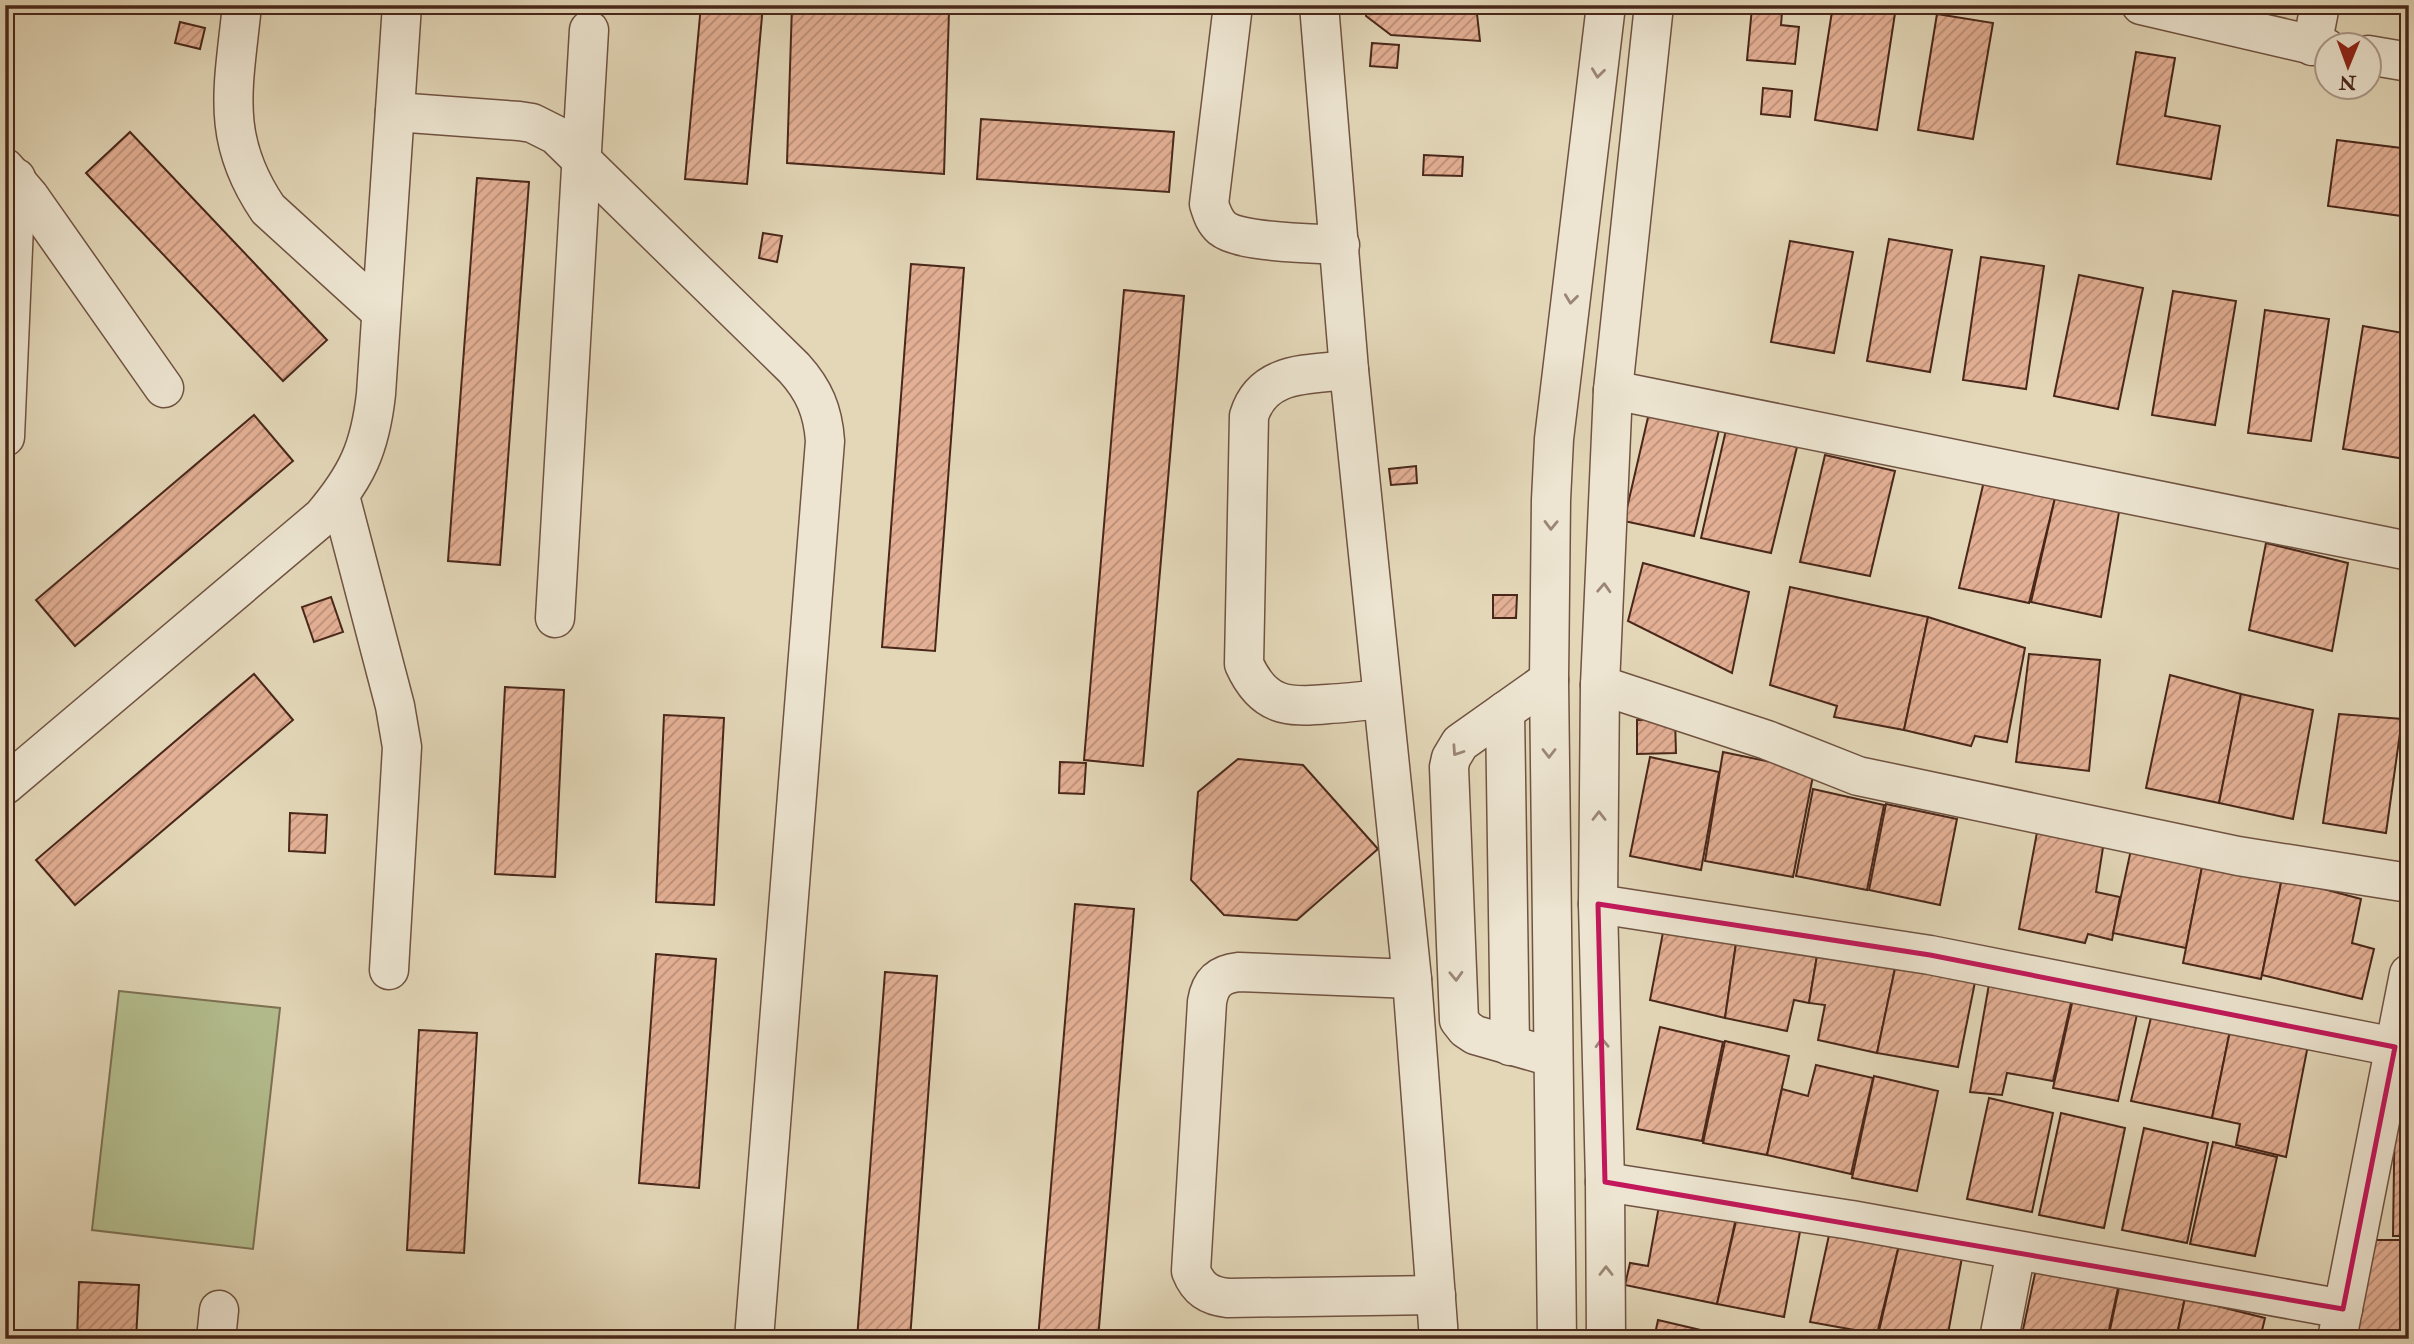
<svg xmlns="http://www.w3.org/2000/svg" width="2414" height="1344" viewBox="0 0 2414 1344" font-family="'IM FELL Double Pica',serif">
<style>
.pitch{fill:#b4be8f;stroke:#7e7254;stroke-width:2}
.building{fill:url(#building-hatch);stroke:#49271a;stroke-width:2}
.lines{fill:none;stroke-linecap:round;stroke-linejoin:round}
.minor-casing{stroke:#705342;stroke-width:41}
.minor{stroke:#ede5d1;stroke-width:38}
.oneway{stroke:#9b8676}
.marked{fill:none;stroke:#c2185b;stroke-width:5;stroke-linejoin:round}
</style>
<defs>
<pattern id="building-hatch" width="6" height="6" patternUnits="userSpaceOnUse" patternTransform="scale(1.75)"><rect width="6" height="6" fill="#e4b095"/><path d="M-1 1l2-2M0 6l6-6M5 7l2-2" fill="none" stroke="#bb8f79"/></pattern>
</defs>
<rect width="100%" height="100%" fill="#e3d7b8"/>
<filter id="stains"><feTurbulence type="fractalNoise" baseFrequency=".00286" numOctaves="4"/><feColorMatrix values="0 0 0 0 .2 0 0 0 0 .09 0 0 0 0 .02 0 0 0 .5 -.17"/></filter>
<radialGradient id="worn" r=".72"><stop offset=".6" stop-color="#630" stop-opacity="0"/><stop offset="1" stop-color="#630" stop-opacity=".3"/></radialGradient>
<path class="pitch" d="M119,991L280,1008L253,1249L92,1230Z"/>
<g class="building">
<path d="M701,5H763L747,184L685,179Z"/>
<path d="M792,5H880L949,11L944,174L787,163Z"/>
<path d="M1366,5H1476L1480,41L1391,35L1366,16Z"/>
<path d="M1833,5L1896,7L1877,130L1815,120Z"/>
<path d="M1752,8L1782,12L1781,25L1799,27L1795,64L1747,60Z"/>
<path d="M1937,14L1993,23L1973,139L1918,130Z"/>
<path d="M180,22L205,28L200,49L175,43Z"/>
<path d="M1372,43L1399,45L1397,68L1370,66Z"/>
<path d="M2136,52L2175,58L2165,116L2220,126L2211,179L2117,164Z"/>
<path d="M1763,88L1792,91L1790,117L1761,114Z"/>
<path d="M981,119L1174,132L1169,192L977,179Z"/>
<path d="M130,132L327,340L283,381L86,173Z"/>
<path d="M2337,140L2409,149V217L2328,206Z"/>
<path d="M1424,155L1463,157L1462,176L1423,175Z"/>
<path d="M477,178L529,182L500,565L448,561Z"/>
<path d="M763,233L782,236L777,262L759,258Z"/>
<path d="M1889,239L1952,250L1930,372L1867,361Z"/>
<path d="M1790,241L1853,252L1834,353L1771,342Z"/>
<path d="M1981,257L2044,266L2026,389L1963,380Z"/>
<path d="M911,264L964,268L935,651L882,647Z"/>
<path d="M2079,275L2143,288L2118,409L2054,396Z"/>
<path d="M1124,290L1184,296L1143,766L1084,760Z"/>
<path d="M2173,291L2236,301L2215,425L2152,415Z"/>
<path d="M2265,310L2329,319L2311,441L2248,433Z"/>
<path d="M2363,326L2409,334V436L2405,459L2343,449Z"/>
<path d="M1649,413L1719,430L1694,536L1624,521Z"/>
<path d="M254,415L293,461L75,646L36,600Z"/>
<path d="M1726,430L1797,447L1771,553L1701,538Z"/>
<path d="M1825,455L1895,471L1870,576L1800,562Z"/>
<path d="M1416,466L1417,483L1391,485L1389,469Z"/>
<path d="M1984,481L2055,498L2029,603L1959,588Z"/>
<path d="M2055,498L2119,512L2101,617L2031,602Z"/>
<path d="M2266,543L2348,563L2332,651L2249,630Z"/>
<path d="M1643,563L1749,592L1732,673L1628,621Z"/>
<path d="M1790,587L1928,617L1904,730L1834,717L1837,706L1770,685Z"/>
<path d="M1493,595H1517L1516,618H1493Z"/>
<path d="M331,597L343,632L314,642L302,607Z"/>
<path d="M1928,617L2025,648L2007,742L1975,736L1971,746L1904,730Z"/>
<path d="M2029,654L2100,660L2089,771L2016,762Z"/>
<path d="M254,674L293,720L75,905L36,860Z"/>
<path d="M2170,675L2241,694L2219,803L2146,788Z"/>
<path d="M505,687L564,690L555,877L495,874Z"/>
<path d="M2241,694L2313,710L2293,819L2219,803Z"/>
<path d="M2339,714L2402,719L2386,833L2323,823Z"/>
<path d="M664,715L724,718L714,905L656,902Z"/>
<path d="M1675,719L1676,753L1637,754V720Z"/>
<path d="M1723,752L1814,771L1793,877L1705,861Z"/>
<path d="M1650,757L1719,772L1701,870L1630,856Z"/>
<path d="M1238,759L1303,765L1378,849L1297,920L1224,915L1191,880L1198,792Z"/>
<path d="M1060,762L1086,763L1084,794L1059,793Z"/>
<path d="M1813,789L1884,805L1867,890L1796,876Z"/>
<path d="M1886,804L1957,819L1940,905L1869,890Z"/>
<path d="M290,813L327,815L325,853L289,851Z"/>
<path d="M2038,827L2104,841L2096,892L2120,897L2112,940L2088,934L2085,943L2019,929Z"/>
<path d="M2132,845L2203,862L2186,948L2113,933Z"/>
<path d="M2203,862L2282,878L2261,979L2183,963Z"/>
<path d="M2282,878L2361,899L2352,943L2374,949L2362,999L2262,975Z"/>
<path d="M1075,904L1134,909L1098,1339H1038Z"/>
<path d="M1665,922L1738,930L1725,1018L1650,1000Z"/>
<path d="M1738,930L1819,944L1809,1003L1794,1000L1787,1031L1725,1018Z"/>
<path d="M1819,944L1897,959L1877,1053L1818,1040L1825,1005L1809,1003Z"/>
<path d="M656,954L716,959L699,1188L639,1183Z"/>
<path d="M1897,959L1977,972L1958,1067L1877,1053Z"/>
<path d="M885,972L937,976L910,1339H857Z"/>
<path d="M1991,973L2074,990L2053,1081L2007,1073L2002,1095L1970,1092Z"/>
<path d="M2075,990L2139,1005L2118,1101L2053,1088Z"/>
<path d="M2153,1009L2231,1026L2212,1118L2131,1101Z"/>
<path d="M2231,1026L2309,1040L2286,1157L2236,1145L2240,1124L2212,1118Z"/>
<path d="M1660,1027L1723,1042L1702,1141L1637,1129Z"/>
<path d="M419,1030L477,1033L464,1253L407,1250Z"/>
<path d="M1725,1041L1789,1056L1767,1155L1703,1143Z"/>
<path d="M1816,1065L1873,1078L1851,1174L1767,1155L1782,1089L1808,1096Z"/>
<path d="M1874,1076L1938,1091L1917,1191L1852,1178Z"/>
<path d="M2395,1097H2409V1236H2393Z"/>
<path d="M1989,1098L2053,1113L2032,1212L1967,1199Z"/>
<path d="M2061,1113L2125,1128L2104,1228L2039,1215Z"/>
<path d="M2144,1128L2208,1143L2187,1243L2122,1230Z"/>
<path d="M2213,1142L2277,1157L2255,1256L2190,1244Z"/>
<path d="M1661,1195L1738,1209L1717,1304L1625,1285L1630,1263L1648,1266Z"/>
<path d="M1739,1208L1802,1221L1784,1317L1717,1304Z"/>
<path d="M1831,1226L1900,1241L1877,1334L1810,1322Z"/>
<path d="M2365,1240H2409V1339H2346Z"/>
<path d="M1900,1241L1963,1252L1947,1339H1895L1878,1335Z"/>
<path d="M2036,1269L2118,1288L2107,1339H2021Z"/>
<path d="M79,1282L139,1285L136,1339H77Z"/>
<path d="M2120,1283L2185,1298L2176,1339H2108Z"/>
<path d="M2185,1298L2265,1318L2260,1339H2176Z"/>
<path d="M1658,1320L1739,1339H1654Z"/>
</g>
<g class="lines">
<g class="minor-casing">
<g id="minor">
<path d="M242,5C234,86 219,137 268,209L381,312"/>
<path d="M1233,5L1209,204C1212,213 1214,221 1222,228C1240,243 1313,243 1340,245"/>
<path d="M1319,5L1349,370L1412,979L1439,1339"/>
<path d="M2141,5L2326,48"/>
<path d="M2312,46L2320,5"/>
<path d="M2368,55L2409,62"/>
<path d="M395,112L519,121L532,123L556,135L794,368C814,390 823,411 825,441L754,1339"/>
<path d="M5,168L29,196L164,388"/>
<path d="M1349,370C1310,375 1263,370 1249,416L1244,664C1263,706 1286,708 1328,704C1346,703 1364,701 1382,699"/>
<path d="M1613,390L2409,551"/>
<path d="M5,437L16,178"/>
<path d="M340,496L395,706L402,747L389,970"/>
<path d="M555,618L589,30"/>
<path d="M1549,680L1460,743L1451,758L1449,767L1459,1020L1466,1029L1475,1035L1552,1057"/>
<path d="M1600,685L1767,740L1858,776L2238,856L2409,883"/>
<path d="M1505,711L1510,1046"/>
<path d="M5,785L322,517C357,476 370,448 376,394L402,5"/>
<path d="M1598,904L1930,955L2395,1047"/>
<path d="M1412,979L1239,972C1219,974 1210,983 1207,1002L1191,1271C1198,1289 1209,1296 1228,1298L1436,1295"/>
<path d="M1605,1182L1851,1220L2343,1309"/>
<path d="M216,1339L219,1310"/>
<path d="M1557,1339L1549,680L1551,500L1554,439L1606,5"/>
<path d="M1606,1339L1605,1182L1598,904L1600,685L1613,390L1654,5"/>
<path d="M1999,1339L2016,1251"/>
<path d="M2337,1339L2409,974"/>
</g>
</g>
<use href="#minor" class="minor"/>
</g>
<defs><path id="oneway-chevron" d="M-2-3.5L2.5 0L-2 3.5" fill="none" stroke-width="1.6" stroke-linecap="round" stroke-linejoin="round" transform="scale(1.75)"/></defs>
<g class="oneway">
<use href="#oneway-chevron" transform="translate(1598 73) rotate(97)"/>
<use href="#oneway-chevron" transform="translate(1571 299) rotate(97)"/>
<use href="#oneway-chevron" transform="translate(1551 525) rotate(91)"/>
<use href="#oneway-chevron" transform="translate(1604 588) rotate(-87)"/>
<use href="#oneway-chevron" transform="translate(1457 751) rotate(124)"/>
<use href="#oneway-chevron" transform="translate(1549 753) rotate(90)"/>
<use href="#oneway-chevron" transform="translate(1599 816) rotate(-90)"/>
<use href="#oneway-chevron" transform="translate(1456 976) rotate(88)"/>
<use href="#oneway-chevron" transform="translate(1602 1043) rotate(-92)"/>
<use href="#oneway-chevron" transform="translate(1606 1271) rotate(-90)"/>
</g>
<path class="marked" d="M1598,904L1930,955L2395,1047L2343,1309L1605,1182Z"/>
<rect width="2414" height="1344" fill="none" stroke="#e3d7b8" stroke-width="28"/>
<rect x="7" y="7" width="2400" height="1330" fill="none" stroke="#49271a" stroke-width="3.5"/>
<rect x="14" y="14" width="2386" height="1316" fill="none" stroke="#49271a" stroke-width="2"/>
<g transform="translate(2348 66) rotate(181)"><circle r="33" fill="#ede5d1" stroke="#ab9988" stroke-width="2"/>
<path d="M0-5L12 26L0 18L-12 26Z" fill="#8f2418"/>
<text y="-10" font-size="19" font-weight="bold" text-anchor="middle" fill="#49271a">N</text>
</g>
<rect width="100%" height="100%" filter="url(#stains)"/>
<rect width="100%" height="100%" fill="url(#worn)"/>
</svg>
